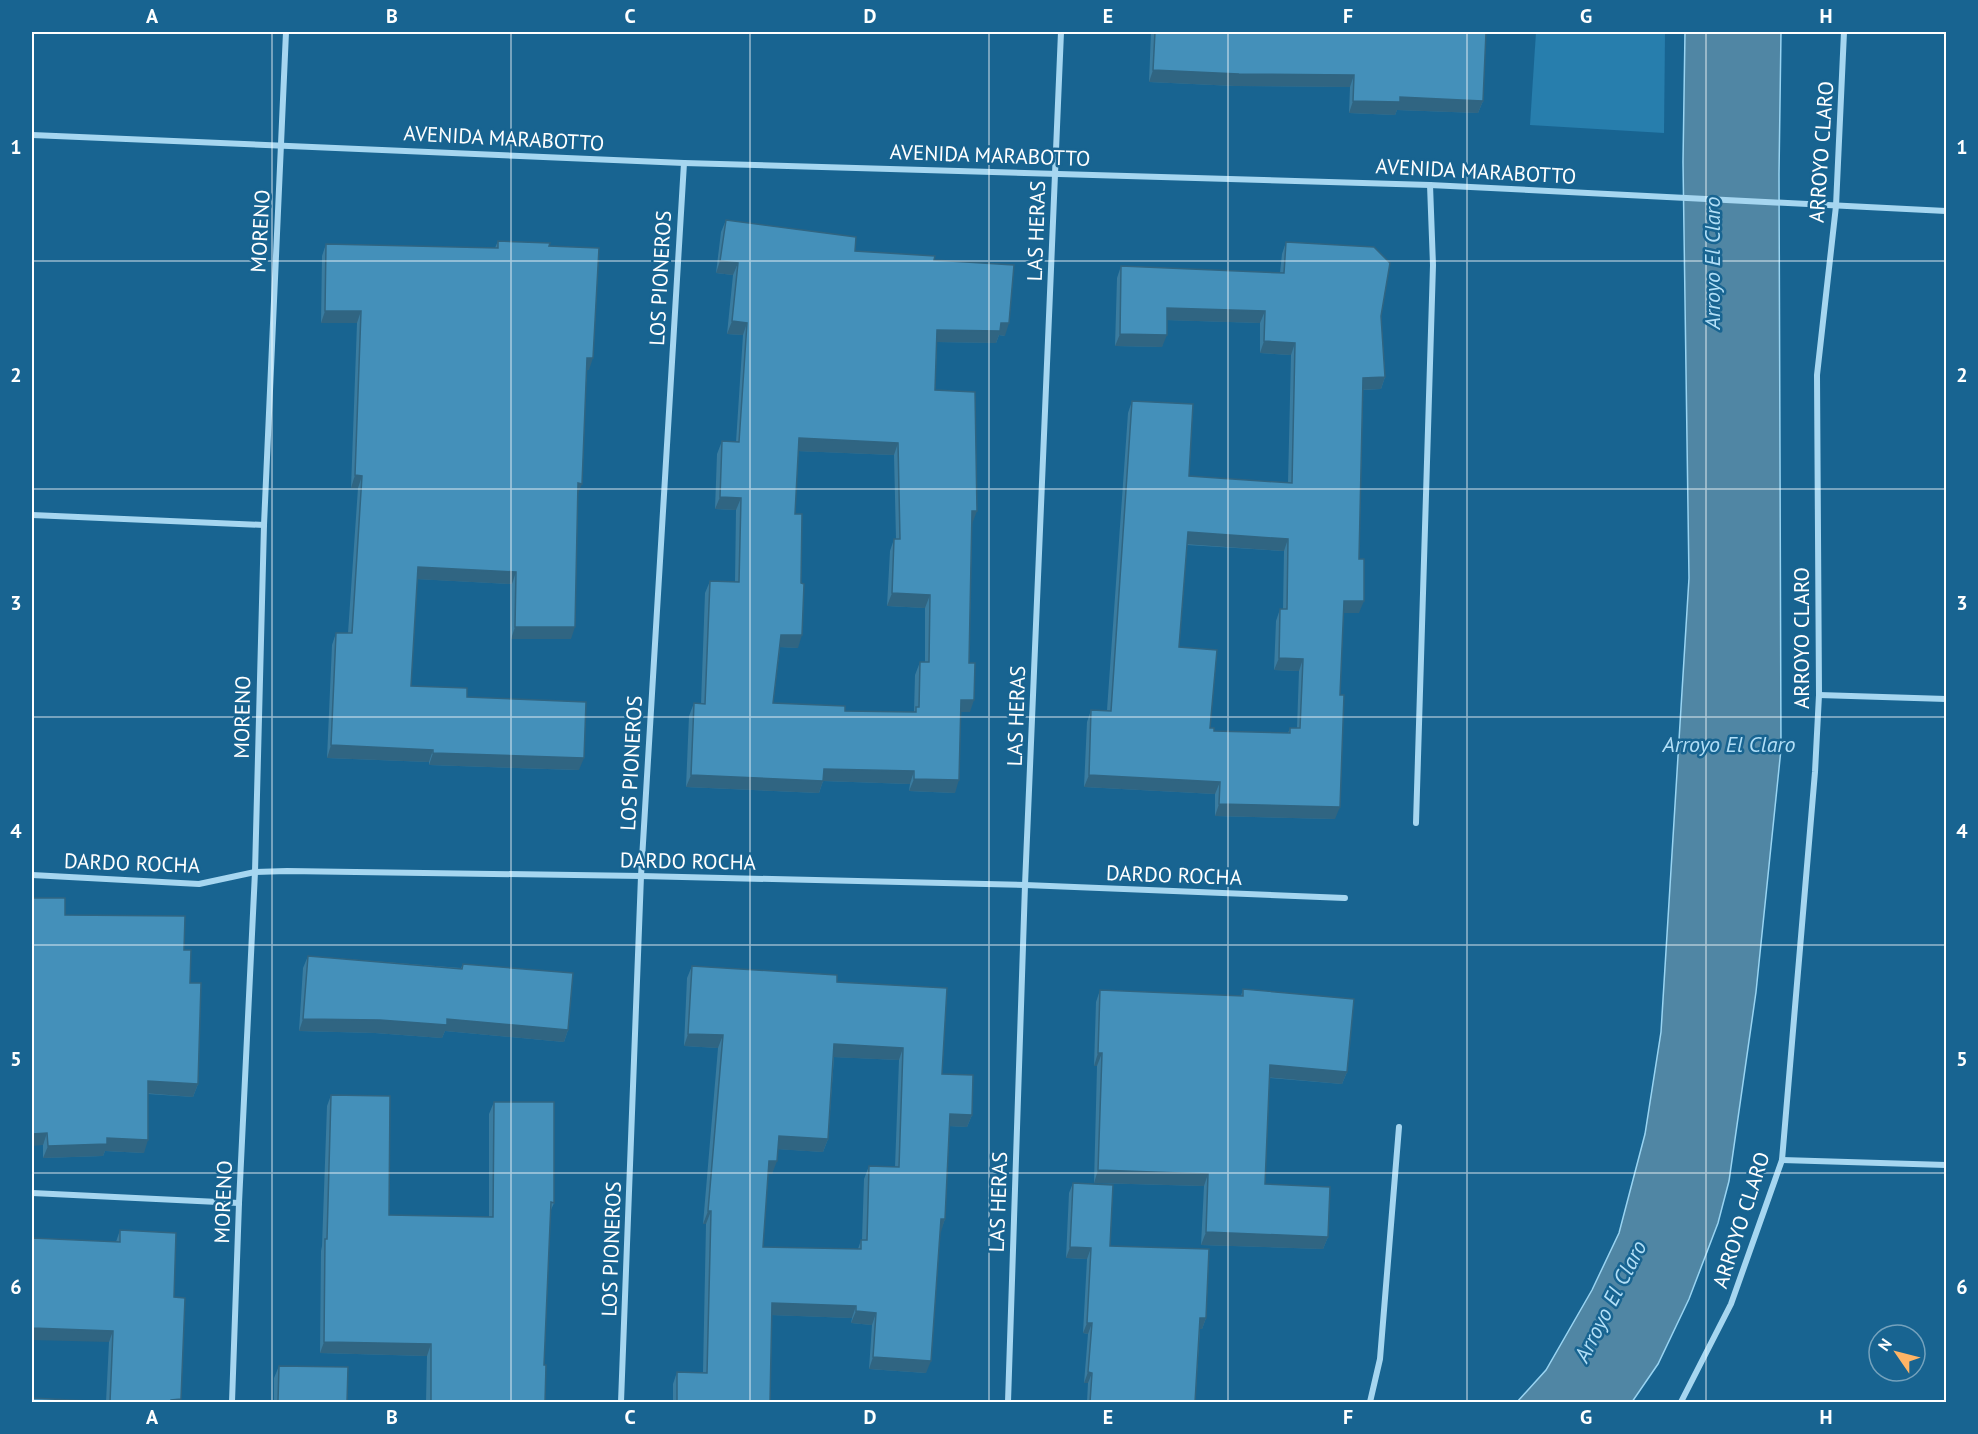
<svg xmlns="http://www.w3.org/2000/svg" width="1978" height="1434" viewBox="0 0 1978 1434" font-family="'PT Sans',sans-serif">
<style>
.green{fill:#277ead}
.water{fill:#5086a4;stroke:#99d4f2;stroke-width:1.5}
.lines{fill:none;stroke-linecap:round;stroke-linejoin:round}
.minor{stroke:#a6d6f0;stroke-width:6}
.wall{fill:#3a7ca0;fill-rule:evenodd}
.shaded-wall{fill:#306582}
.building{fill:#4490ba;stroke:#306582;stroke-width:1.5;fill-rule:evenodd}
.grid{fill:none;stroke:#fff;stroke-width:1.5;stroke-opacity:0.55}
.labels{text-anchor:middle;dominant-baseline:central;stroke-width:5;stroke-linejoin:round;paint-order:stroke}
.street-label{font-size:21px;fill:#fff;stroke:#186491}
.water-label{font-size:22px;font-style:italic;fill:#b2dff7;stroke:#186491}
.neatline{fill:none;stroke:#fff;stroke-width:2}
.grid-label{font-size:20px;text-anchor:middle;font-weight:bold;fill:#fff}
</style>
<rect width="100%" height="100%" fill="#186491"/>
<path class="green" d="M1536,32H1665L1664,133L1530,125Z"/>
<path class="water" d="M1685,32H1781L1779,174L1781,749L1756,992L1729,1181L1718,1223L1689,1299L1658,1364L1632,1402H1517L1546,1370L1592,1290L1619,1233L1645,1134L1661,1032L1689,578L1683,162Z"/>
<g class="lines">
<g class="minor">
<path d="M32,135L684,163L1430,185L1946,211"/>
<path d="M32,515L264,525"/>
<path d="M1819,695L1946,699"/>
<path d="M1416,823L1433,265L1430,185"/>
<path d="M32,875L199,884L255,872L287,871L641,876L1025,885L1345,898"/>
<path d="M1782,1160L1946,1165"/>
<path d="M32,1193L239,1203"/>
<path d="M232,1402L239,1203L255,872L264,525L286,32"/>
<path d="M621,1402L641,876L684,163"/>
<path d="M1008,1402L1025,885L1061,32"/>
<path d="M1370,1402L1380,1359L1399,1127"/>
<path d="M1681,1402L1731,1304L1782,1160L1815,772L1819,695L1817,375L1836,206L1844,32"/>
</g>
</g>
<g class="wall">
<path d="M1151,32H1486L1483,101L1478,113L1397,110L1395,115L1349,113L1350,87L1235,86L1149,82Z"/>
<path d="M726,220L855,251L934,260L1005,336L999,335L996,343L937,342L935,390L972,524L969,663L970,712H961L955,793L909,791L910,784L823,781L819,793L686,787L689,716L694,703L701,704L705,593L710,581L735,582L736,510L715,509L717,454L722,441L736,442L743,335L727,334L733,275L716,273L721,232ZM798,451L894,455L896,539H894L890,551L887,606L925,608V662H920L915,675L914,712L845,711L773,703L780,647L798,648L795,514Z"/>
<path d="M498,241L549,246L589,370H587L578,494L571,639H511L512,584L417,579L411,686L467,697L579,770L429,765V762L327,758L332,645L336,633H348L358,488H351L357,323H321L322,256L326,244L495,248Z"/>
<path d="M1286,242L1381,316L1385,377L1381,389L1363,390L1359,559V613H1343L1335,819L1215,816V794L1084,787L1087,722L1091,710H1107L1128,413L1132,401L1189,476L1288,483L1291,355L1260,353V323L1167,320L1162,347L1115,346L1117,278L1121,266L1280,273L1282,254ZM1187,545L1284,551L1283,609H1280L1276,621L1274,670L1299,671L1297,728H1290L1288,733L1214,731L1210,728L1179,647Z"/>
<path d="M65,915L184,950L190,983L198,1084L193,1097L148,1094L144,1153L105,1151L103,1156L43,1158V1145Z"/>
<path d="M308,956L461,968L463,964L568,1030L564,1042L445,1031L442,1038L375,1033L299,1031L303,968Z"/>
<path d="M692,966L837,982L942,1074L972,1115L967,1127L949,1126L945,1219L940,1232L926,1373L869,1369L872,1325L851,1323L852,1318L772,1315L770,1402H673V1384L677,1372H703L706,1224H703L718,1048L684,1046L687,978ZM834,1057L899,1060L895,1167L869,1166L864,1179L862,1240H861L858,1249L763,1247L768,1173L772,1174L778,1149L823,1152L828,1139Z"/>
<path d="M1243,989L1347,1072L1342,1084L1269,1078L1265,1184L1328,1237L1323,1249L1201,1245L1204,1186L1094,1183L1097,1066H1094L1096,1002L1100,990L1241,996Z"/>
<path d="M331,1095L389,1215L489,1217V1114L494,1102L554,1203L550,1212L544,1365L545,1402H426L427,1356L320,1353L321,1251L322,1246L327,1106Z"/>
<path d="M1073,1183L1110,1246L1206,1318L1202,1329H1200L1195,1402H1087L1088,1383H1084L1088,1334L1083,1333L1087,1259L1066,1258L1069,1193Z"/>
<path d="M120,1230L174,1297L181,1399L180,1402H32H106L109,1342L116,1242Z"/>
<path d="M279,1366L347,1402H274V1378Z"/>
</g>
<g class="shaded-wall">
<path d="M1153,70L1354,75L1350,87L1235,86L1149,82Z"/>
<path d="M1400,97L1483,101L1478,113L1397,110L1395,115L1349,113L1353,101Z"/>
<path d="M720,261L738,263L733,275L716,273Z"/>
<path d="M1167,308L1265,311L1260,323L1163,320Z"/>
<path d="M325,311H361L357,323H321Z"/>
<path d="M732,321L747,323L743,335L727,334Z"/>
<path d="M1001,323H1009L1005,336L999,335L996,343L933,342L937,330Z"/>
<path d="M1120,334L1167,335L1162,347L1115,346Z"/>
<path d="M1264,341L1295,343L1291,355L1260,353Z"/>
<path d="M587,358H593L589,370H583Z"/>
<path d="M1385,377L1381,389L1359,390L1363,378Z"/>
<path d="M799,438L898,443L894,455L794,451Z"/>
<path d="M355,475L362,476L358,488H351Z"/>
<path d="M578,483L582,484L577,496Z"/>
<path d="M720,497L741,498L736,510L715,509Z"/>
<path d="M972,511H977L972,524Z"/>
<path d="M1188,532L1288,539L1284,551L1184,544Z"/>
<path d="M418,567L516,572L512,584L414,579Z"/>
<path d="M892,593L930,595L925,608L887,606Z"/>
<path d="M1344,601H1364L1359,613H1340Z"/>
<path d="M515,627H575L571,639H511Z"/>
<path d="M781,635H802L798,648L777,647Z"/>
<path d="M1279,658L1303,659L1299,671L1274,670Z"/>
<path d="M961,700H974L970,712H957Z"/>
<path d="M331,745L433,750L429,762L327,758Z"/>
<path d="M433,753L584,758L579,770L429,765Z"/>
<path d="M824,769L914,771L910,784L823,781L819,793L686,787L691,775Z"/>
<path d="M1089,775L1220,782L1215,794L1084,787Z"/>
<path d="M914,779L959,780L955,793L909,791Z"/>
<path d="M1219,804L1340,807L1335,819L1215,816Z"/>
<path d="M303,1019H447L568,1030L564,1042L445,1031L442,1038L375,1033L299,1031Z"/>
<path d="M688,1034L723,1035L718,1048L684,1046Z"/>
<path d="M834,1044L903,1048L899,1060L830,1057Z"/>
<path d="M1098,1053H1102L1097,1066H1094Z"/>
<path d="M1270,1065L1347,1072L1342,1084L1265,1077Z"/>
<path d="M148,1081L198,1084L193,1097L144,1093Z"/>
<path d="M950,1114L972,1115L967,1127L945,1126Z"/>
<path d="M47,1133L43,1145L32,1146V1134Z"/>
<path d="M779,1136L828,1139L823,1152L774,1149Z"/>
<path d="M107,1138L148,1140L144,1153L105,1151L103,1156L43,1158L48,1146Z"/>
<path d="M769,1161H777L772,1174L764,1173Z"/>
<path d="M1098,1170L1208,1174L1204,1186L1094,1183Z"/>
<path d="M708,1211H711L706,1224H703Z"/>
<path d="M941,1219H945L941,1232H937Z"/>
<path d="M1206,1232L1328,1237L1323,1249L1201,1245Z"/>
<path d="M1070,1247L1091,1248L1087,1259L1066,1258Z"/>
<path d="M772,1303L856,1306L852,1318L768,1315Z"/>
<path d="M856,1311L876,1313L872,1325L851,1323Z"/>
<path d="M1200,1318H1206L1202,1329H1197Z"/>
<path d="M1087,1323H1092L1088,1334L1083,1333Z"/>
<path d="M32,1328L113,1331L109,1342L32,1340Z"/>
<path d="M324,1342L431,1344L427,1356L320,1353Z"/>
<path d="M873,1357L931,1361L926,1373L869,1369Z"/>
<path d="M1088,1372L1092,1373L1088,1383H1084Z"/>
<path d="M181,1399L180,1402H170L171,1400Z"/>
<path d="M278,1401H305L304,1402H277Z"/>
</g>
<g class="building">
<path d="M1155,32H1486L1483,101L1400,97V102L1353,101L1354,75L1239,74L1153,70Z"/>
<path d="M726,220L856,237L855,251L935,256L934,260L1014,265L1009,323H1001L1000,331L937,330L935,390L975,392L977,511H972L969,663H975L974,700H961L959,780L914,779V771L824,769L823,781L691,775L694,703L705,704L710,581L739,582L741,498L720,497L722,441L739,442L747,323L732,321L738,263L720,261ZM799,438L898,443L900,539H894L892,593L930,595L929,662H920L919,707H916V712L845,711V706L773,703L781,635H802L804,584L801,583L802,514H795Z"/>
<path d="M498,241L550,243L549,246L599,248L593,358H587L582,484L578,483L575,627H515L516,572L418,567L411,686L467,688V697L586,702L584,758L433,753V750L331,745L336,633H352L362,476L355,475L361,311H325L326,244L498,248Z"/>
<path d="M1286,242L1374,247L1390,263L1381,316L1385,377L1363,378L1359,559H1364V601H1344L1340,695H1344L1340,807L1219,804L1220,782L1089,775L1091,710L1111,711L1132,401L1193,404L1189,476L1292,483L1295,343L1264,341L1265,311L1167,308V335L1120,334L1121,266L1284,273ZM1188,532L1288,539L1287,609H1280L1279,658L1303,659L1300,728H1290V733L1214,731V728H1210L1217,650L1179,647Z"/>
<path d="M32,898H65V915L185,916L184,950H191L190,983H201L198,1084L148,1081V1140L107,1138V1144L48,1146L47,1133L32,1134Z"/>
<path d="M308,956L462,969L463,964L573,973L568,1030L447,1019V1025L380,1020L303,1019Z"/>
<path d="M692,966L837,975V982L947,988L942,1074L973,1075L972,1115L950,1114L945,1219H941L931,1361L873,1357L876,1313L856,1311V1306L772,1303L770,1402H677V1372L707,1373L711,1211H708L723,1035L688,1034ZM834,1044L903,1048L899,1167L869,1166L867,1240H861V1249L763,1247L769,1161H777L779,1136L828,1139Z"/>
<path d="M1243,989L1354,999L1347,1072L1270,1065L1265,1184L1330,1187L1328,1237L1206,1232L1208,1174L1098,1170L1102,1053H1098L1100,990L1243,996Z"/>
<path d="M331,1095L390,1096L389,1215L493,1217L494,1102H554V1203L551,1202L544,1365H546L545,1402H431V1344L324,1342L325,1239H327Z"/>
<path d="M1073,1183L1113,1185L1110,1246L1209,1249L1206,1318H1200L1195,1402H1090L1092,1373L1088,1372L1092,1323H1087L1091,1248L1070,1247Z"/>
<path d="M120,1230L176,1233L174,1297L185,1298L181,1399L171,1400L170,1402H110L113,1331L32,1328V1238L120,1242Z"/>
<path d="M279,1366L348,1367L347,1402H305V1401H278Z"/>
<path d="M32,1398L108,1402H32Z"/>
</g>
<path class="grid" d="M272,32V1402M511,32V1402M750,32V1402M989,32V1402M1228,32V1402M1467,32V1402M1706,32V1402M32,261H1946M32,489H1946M32,717H1946M32,945H1946M32,1173H1946"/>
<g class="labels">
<g class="street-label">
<text transform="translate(504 138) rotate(3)">AVENIDA MARABOTTO</text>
<text transform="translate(1821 152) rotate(-86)">ARROYO CLARO</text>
<text transform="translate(990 155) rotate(2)">AVENIDA MARABOTTO</text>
<text transform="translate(1476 171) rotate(3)">AVENIDA MARABOTTO</text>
<text transform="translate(260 231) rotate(-87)">MORENO</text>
<text transform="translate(1036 231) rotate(-88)">LAS HERAS</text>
<text transform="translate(660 278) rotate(-87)">LOS PIONEROS</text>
<text transform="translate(1801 638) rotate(-90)">ARROYO CLARO</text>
<text transform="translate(1016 716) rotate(-88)">LAS HERAS</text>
<text transform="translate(242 717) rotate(-89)">MORENO</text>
<text transform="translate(631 763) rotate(-87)">LOS PIONEROS</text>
<text transform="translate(688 861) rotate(1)">DARDO ROCHA</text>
<text transform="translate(132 863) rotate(2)">DARDO ROCHA</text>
<text transform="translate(1174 875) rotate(2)">DARDO ROCHA</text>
<text transform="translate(223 1202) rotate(-88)">MORENO</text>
<text transform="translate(998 1202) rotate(-88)">LAS HERAS</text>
<text transform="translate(1741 1220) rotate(-72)">ARROYO CLARO</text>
<text transform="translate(611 1249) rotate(-88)">LOS PIONEROS</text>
</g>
<g class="water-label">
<text transform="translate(1712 263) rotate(-90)">Arroyo El Claro</text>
<text x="1729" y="744">Arroyo El Claro</text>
<text transform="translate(1610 1301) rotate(-63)">Arroyo El Claro</text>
</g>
</g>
<rect width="1978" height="1434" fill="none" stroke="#186491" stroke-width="66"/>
<g transform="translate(1897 1353) rotate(305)"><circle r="28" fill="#186491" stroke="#74a2bd" stroke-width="1.5"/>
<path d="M0-4.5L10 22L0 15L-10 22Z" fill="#ffb465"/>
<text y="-9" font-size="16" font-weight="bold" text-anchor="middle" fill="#ffffff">N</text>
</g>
<rect x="33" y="33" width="1912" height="1368" class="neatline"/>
<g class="grid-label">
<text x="152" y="23">A</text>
<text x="392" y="23">B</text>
<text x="630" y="23">C</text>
<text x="870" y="23">D</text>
<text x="1108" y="23">E</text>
<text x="1348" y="23">F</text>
<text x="1586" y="23">G</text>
<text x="1826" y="23">H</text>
<text x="16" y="154">1</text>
<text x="1962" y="154">1</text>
<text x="16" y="382">2</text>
<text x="1962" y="382">2</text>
<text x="16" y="610">3</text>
<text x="1962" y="610">3</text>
<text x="16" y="838">4</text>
<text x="1962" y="838">4</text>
<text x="16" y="1066">5</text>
<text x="1962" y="1066">5</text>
<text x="16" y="1294">6</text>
<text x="1962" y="1294">6</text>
<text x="152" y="1424">A</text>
<text x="392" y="1424">B</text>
<text x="630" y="1424">C</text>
<text x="870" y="1424">D</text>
<text x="1108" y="1424">E</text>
<text x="1348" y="1424">F</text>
<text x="1586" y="1424">G</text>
<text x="1826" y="1424">H</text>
</g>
</svg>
